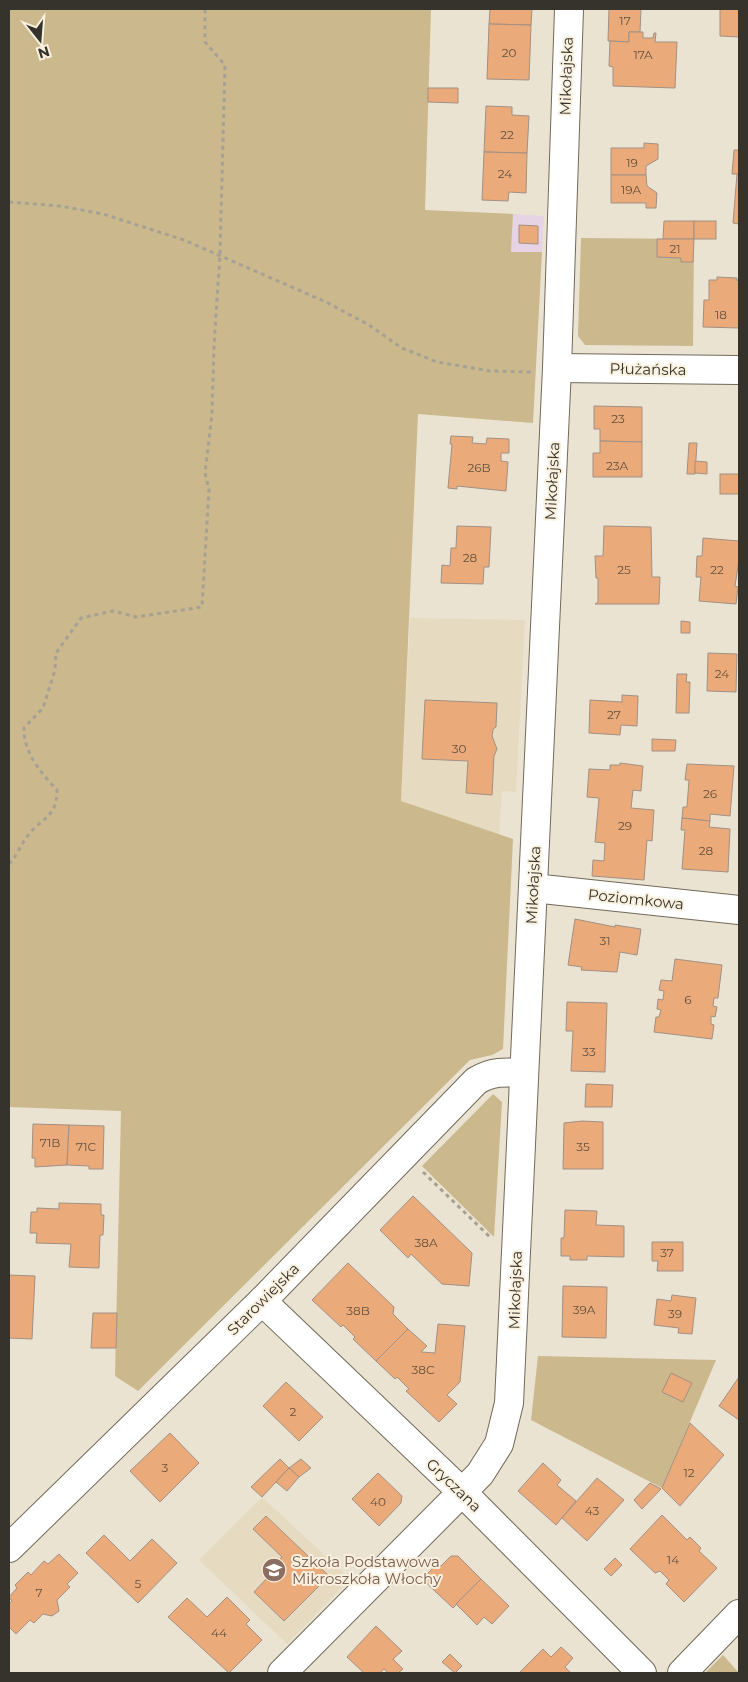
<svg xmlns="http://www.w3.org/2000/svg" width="748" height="1682" viewBox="0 0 748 1682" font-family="Montserrat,sans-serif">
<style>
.industrial{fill:#e6d3e3}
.built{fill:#e6dac1}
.green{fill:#cbb88d}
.building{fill:#ebaa79;stroke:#a19085}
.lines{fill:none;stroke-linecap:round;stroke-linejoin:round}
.minor-casing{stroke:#716959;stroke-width:30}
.path{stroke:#a7a193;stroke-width:3;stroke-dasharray:4 4;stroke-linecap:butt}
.minor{stroke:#fff;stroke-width:28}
.labels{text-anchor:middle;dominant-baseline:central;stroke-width:4;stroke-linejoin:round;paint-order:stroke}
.number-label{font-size:12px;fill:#63513f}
.street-label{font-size:15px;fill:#36332c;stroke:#f9f0de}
.education-label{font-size:15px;fill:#785e54;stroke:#f9f0de;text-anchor:start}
</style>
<rect width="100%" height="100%" fill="#ebe3d1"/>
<path class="industrial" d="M513,214L544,216L542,252H511Z"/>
<g class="built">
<path d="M410,618L525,620L516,792L502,791L499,836L401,801Z"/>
<path d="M262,1497L350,1579L287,1644L199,1560Z"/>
</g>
<g class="green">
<path d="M9,9H431L425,210L513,214L511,252H542L533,423L418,414L401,801L513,839L503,1049L492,1055L470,1060L138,1391L115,1376L121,1111L9,1107Z"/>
<path d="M581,238L694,239L693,346L585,345L578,336Z"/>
<path d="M493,1094L502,1102L494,1237L422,1166Z"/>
<path d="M538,1356L716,1360L662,1488L531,1420Z"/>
<path d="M723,1655L739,1673H705Z"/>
</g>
<g class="building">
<path d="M490,9H532L531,25L489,24Z"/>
<path d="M609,9H641L640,32H629V42L608,41Z"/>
<path d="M720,9H739V37L720,36Z"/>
<path d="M489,24L531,25L529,80L487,79Z"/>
<path d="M629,32H643V38H653L654,33H656L655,42H677L675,88L613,86V67L609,66L610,41L629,42Z"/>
<path d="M428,88H458V103L428,102Z"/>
<path d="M486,106L512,107V115L529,116L527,153L484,152Z"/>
<path d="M644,143L658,144V159L646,166V175H611V148H644Z"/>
<path d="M734,150H739V174H732Z"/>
<path d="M484,152L527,153L526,193L509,192L508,201L482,200Z"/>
<path d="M737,174H739V224L733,223Z"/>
<path d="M611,175H646L647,186L657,193L656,208H646V203H611Z"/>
<path d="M664,221H694V239H663Z"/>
<rect x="694" y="221" width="22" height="18"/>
<path d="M519,225L538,226V244L519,243Z"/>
<path d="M657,239H694L693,262H681V258L657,257Z"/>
<path d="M717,277L737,278L736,280H739V328L703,327L704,300H709V280H717Z"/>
<path d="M594,406L642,407V442L600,441V429H594Z"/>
<path d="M451,436L473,437L472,443L486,444L487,438L509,439V453H501V461L508,462L506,491L457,486V489L448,488L452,444H450Z"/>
<path d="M600,441L642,442V477H593V453H600Z"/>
<path d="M689,443H697L695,474H687Z"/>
<path d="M695,461L707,462V474L695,473Z"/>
<rect x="720" y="474" width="19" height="20"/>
<path d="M457,526L491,527L489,567H484L483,584L441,583L442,565L450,566L451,548H456Z"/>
<path d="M604,526L651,527L652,577H660L659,604H595L598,602V578H596L595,556H603Z"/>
<path d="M703,538L739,541V560L735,586L738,587L736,604L699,601L701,577H696L697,556H702Z"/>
<path d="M681,621L690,622V633H681Z"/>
<path d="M708,653L737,654L736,692L707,691Z"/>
<path d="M677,674H687L686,682H690L689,713H676Z"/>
<path d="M622,695L638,696L637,726L621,725L620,735L589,733L590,700L622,702Z"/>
<path d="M425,700L497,703L496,727L493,729L492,736L497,749L494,756L492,795L466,793L468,761L422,759Z"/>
<path d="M652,739L676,740L675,751H652Z"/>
<path d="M620,763L643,766L641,791L633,790L631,808L654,810L652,841L647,840L644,880L592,876L593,860L604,861L605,843L595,842L599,798L587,797L589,769L610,770V765H620Z"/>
<path d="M687,764L734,766L730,816L710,814V821L682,818L683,807H687L689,780H685Z"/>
<path d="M682,818L710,821L709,827L730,829L728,872L682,869L685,830H681Z"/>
<path d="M575,919L615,927V925L641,929L637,955L620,952L617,972L581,970L582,967L568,965Z"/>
<path d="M675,959L722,965L718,998H714L713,1006L717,1007L715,1017L711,1016V1024L714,1025L712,1039L654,1032L656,1017H659L661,1010L657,1009L658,999L663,1000L664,991L659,990L661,980L672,981Z"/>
<path d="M567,1002L607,1003L605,1072L571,1071L573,1031H566Z"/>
<path d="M586,1084L613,1085L612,1107H585Z"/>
<path d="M582,1121L603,1122V1169H563L564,1123Z"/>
<path d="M33,1124L69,1125L67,1165L35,1167V1158H32Z"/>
<path d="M69,1125L104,1126L103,1169H89V1166L67,1165Z"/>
<path d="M413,1196L472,1253L469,1286L442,1284L411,1254L408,1258L380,1230Z"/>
<path d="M59,1203L101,1204V1215H104L103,1235H100L99,1268L69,1267L71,1244L36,1243L37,1233H30L31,1212H37V1208L59,1209Z"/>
<path d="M565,1210L597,1211L596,1225L624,1226V1257L587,1256V1260H570V1256H561V1238H564Z"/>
<path d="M652,1242H683V1271H657L658,1261H652Z"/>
<path d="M348,1263L394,1307L393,1314L408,1329L376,1361L353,1339L355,1337L343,1325L341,1327L312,1300Z"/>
<path d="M9,1275L35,1276L32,1339L9,1338Z"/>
<path d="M563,1286L607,1287L606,1338L562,1337Z"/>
<path d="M672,1295L696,1298L692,1334L678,1333L679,1328L654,1325L657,1299L671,1301Z"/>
<path d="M93,1313H117L116,1348H91Z"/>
<path d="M438,1324L465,1326L460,1382L447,1395L457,1404L439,1422L406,1391L409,1389L397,1377L395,1379L376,1361L408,1329L427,1346L421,1352L435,1353Z"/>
<path d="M671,1373L692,1383L683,1402L662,1392Z"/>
<path d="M739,1377V1420L719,1406Z"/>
<path d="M286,1382L323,1417L299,1441L263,1406Z"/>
<path d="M690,1423L724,1455L680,1506L662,1488Z"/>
<path d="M170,1433L199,1463L160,1502L130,1471Z"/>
<path d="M280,1459L289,1468L262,1497L251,1487Z"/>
<path d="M301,1459L311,1468L299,1477L289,1468Z"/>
<path d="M543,1463L561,1480L557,1485L576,1501L556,1525L518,1491Z"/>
<path d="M289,1468L299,1477L287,1491L276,1482Z"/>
<path d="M378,1473L402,1496L401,1503L379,1526L352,1499Z"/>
<path d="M597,1478L624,1500L587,1541L562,1518Z"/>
<path d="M650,1483L661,1489L642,1509L634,1500Z"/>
<path d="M662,1515L687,1540L690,1537L701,1548L699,1551L717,1568L684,1602L666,1584L669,1580L660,1571L655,1573L630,1549Z"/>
<path d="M266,1516L329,1576L284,1621L254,1592L270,1575L267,1572L282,1557L253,1529Z"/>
<path d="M104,1535L130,1561L152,1539L177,1563L138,1603L86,1553Z"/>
<path d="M59,1554L78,1573L67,1584L70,1587L57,1600L59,1611L52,1616L43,1614L34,1623L30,1620L16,1634L9,1627V1604L12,1601L9,1597L17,1588L15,1585L28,1572L31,1575L44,1561L48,1564Z"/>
<path d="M451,1556H458L481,1579L453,1608L422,1579L438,1563L441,1566Z"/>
<path d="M615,1558L622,1565L611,1576L604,1569Z"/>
<path d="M481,1579L509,1606L492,1624L484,1617L477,1625L456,1604Z"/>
<path d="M227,1597L250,1620L246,1624L262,1640L229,1673L168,1617L187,1598L207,1617Z"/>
<path d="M376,1626L402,1651L393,1659L403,1669L398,1673H388L384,1669L380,1673H364L347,1657Z"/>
<path d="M561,1647L573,1658L565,1667L571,1673H519L543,1649L551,1657Z"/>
<path d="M450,1654L462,1666L455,1673L442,1662Z"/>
</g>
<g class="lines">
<g class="minor-casing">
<g id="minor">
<path d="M557,368L739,370"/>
<path d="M533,888L739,910"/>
<path d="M262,1301L462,1492L642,1673"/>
<path d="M9,1548L262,1301L476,1081C492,1071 506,1072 524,1073"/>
<path d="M282,1673L480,1474L499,1444L509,1403L557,368L569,9"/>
<path d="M682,1673L739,1614"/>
</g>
</g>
<g class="path">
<path d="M9,202L60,206L103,214L184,240L326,302L369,325L402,348L437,362L490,371L531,372"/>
<path d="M9,864C17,856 21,844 29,834C43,817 57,817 57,790C41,773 23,752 24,728L43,708L55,670L56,653L81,618L113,611L136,617L202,607L209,489L205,473L212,414L214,346L220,254L225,65L205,42V9"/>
<path d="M423,1172L490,1237"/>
</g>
<use href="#minor" class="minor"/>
</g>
<defs>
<g id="school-disc" transform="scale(1.25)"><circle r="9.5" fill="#8d6e63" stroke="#f9f0de"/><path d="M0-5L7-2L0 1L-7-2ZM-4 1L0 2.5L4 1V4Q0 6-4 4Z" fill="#fff"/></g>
</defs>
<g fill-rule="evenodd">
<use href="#school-disc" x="274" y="1570"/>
</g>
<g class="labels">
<g class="number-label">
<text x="625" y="20">17</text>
<text x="509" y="52">20</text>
<text x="643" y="54">17A</text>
<text x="507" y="134">22</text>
<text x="632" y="162">19</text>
<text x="505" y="173">24</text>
<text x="631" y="189">19A</text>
<text x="675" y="248">21</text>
<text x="721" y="314">18</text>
<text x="618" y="418">23</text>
<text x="617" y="465">23A</text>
<text x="479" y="467">26B</text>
<text x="470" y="557">28</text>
<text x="624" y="569">25</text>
<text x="717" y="569">22</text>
<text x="722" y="673">24</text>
<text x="614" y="714">27</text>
<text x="459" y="748">30</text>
<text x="710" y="793">26</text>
<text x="625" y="825">29</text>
<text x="706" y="850">28</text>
<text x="605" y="940">31</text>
<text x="688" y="999">6</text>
<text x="589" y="1051">33</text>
<text x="50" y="1142">71B</text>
<text x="86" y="1146">71C</text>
<text x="583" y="1146">35</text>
<text x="426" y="1242">38A</text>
<text x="667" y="1252">37</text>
<text x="584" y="1309">39A</text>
<text x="358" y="1310">38B</text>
<text x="675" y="1313">39</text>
<text x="423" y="1369">38C</text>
<text x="293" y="1411">2</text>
<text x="165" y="1467">3</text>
<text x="689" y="1472">12</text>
<text x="378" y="1501">40</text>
<text x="592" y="1510">43</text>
<text x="673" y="1559">14</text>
<text x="138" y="1583">5</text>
<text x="39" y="1592">7</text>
<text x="219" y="1632">44</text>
</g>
<g class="street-label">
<text transform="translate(566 76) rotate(-88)">Mikołajska</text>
<text transform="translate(648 369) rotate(1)">Płużańska</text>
<text transform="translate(552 481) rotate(-87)">Mikołajska</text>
<text transform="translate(533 885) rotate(-87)">Mikołajska</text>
<text transform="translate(636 899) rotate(6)">Poziomkowa</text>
<text transform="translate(515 1290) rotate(-88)">Mikołajska</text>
<text transform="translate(263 1299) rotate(-45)">Starowiejska</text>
<text transform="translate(454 1485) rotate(44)">Gryczana</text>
</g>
<g class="education-label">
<text x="292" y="1561">Szkoła Podstawowa<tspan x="292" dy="17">Mikroszkoła Włochy</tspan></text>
</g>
</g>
<rect width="748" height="1682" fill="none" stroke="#36332c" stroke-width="20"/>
<g transform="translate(40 40) rotate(163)" stroke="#f9f0de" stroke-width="4" paint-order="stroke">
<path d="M0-4L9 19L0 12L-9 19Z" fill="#36332c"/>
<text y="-8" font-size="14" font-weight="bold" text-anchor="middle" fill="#36332c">N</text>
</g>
</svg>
